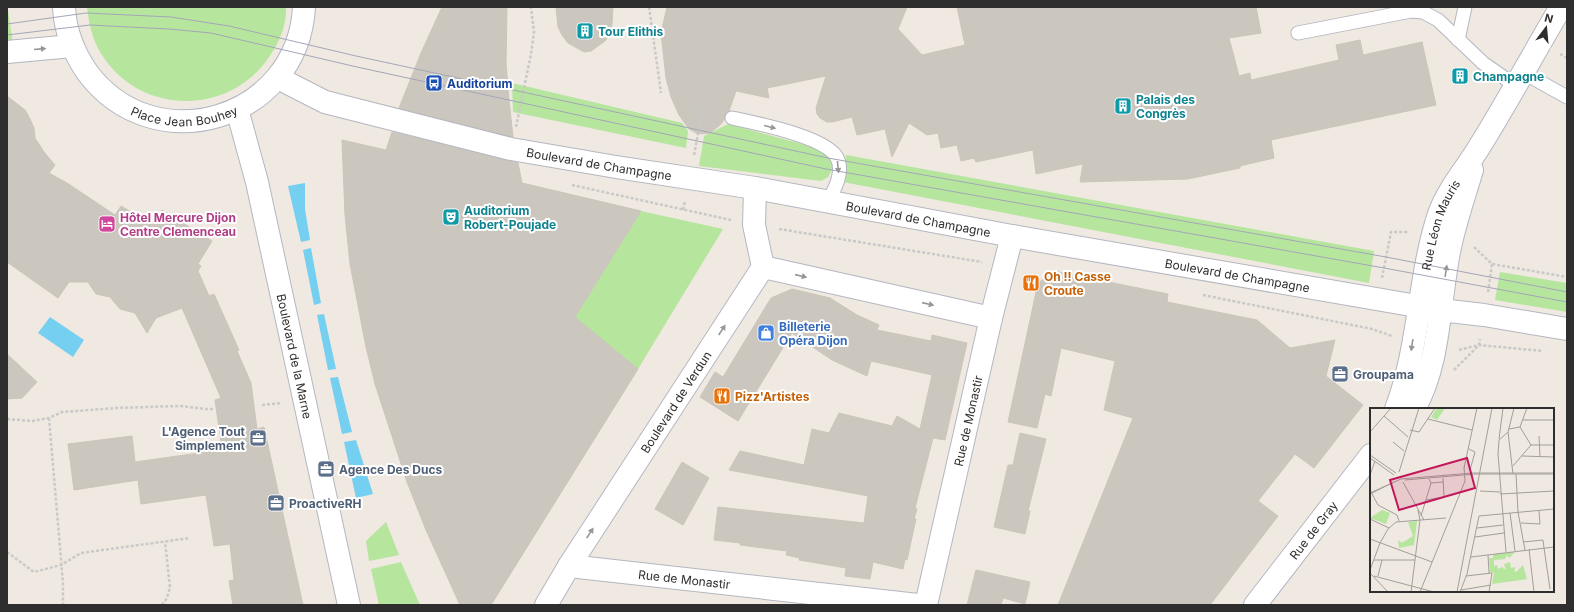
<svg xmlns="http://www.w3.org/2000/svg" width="1574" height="612" viewBox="0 0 1574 612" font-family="Inter,sans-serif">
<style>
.green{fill:#b6e59e}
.water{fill:#75cff0}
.building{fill:#cbc7bf;stroke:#cbc5ba}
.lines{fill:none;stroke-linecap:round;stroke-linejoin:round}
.service-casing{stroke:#b4b7c1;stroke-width:15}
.minor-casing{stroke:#b4b7c1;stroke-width:24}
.tertiary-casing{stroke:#b4b7c1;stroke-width:24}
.secondary-casing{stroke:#b4b7c1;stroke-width:24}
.path{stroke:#c9c9c9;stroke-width:2.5;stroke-dasharray:3 2;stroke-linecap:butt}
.service{stroke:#fff;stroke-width:13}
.minor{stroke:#fff;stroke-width:22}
.tertiary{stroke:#fff;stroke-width:22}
.secondary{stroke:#fff;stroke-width:22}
.tram{stroke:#a3a6b8;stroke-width:1}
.oneway{fill:#969696}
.labels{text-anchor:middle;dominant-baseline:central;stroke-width:4;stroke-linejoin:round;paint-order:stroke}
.culture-label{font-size:12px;font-weight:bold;fill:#0d838f;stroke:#fff;text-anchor:start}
.transit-label{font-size:12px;font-weight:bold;fill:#164399;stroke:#fff;text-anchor:start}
.street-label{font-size:12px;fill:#2e2e2e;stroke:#fff}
.hotel-label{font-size:12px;font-weight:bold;fill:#b23c85;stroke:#fff;text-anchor:start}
.food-label{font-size:12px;font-weight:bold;fill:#c56008;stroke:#fff;text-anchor:start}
.shop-label{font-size:12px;font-weight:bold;fill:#366cbe;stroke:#fff;text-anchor:start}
.service-label{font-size:12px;font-weight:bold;fill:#4e5e75;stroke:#fff;text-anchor:start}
.inset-road{fill:none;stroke:#a29e99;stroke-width:1}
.view{fill:#c2185b;fill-opacity:0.15;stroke:#c2185b;stroke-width:2}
.inset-edge{fill:none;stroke:#2e2e2e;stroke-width:2}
</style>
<rect width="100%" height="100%" fill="#efe9e1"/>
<g class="green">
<path d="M87,7H286C287,26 278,45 267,60C227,115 143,115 104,58C93,43 89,25 87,7Z"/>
<path d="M7,10H8L13,44L7,45Z"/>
<path d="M512,83L682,123L688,131L686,148L513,112Z"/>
<path d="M728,124L817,148L828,153L833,168L828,177L821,181L699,166L704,136Z"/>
<path d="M846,155L1374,251L1369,283L843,182Z"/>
<path d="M641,211L723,229L638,369L575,317Z"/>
<path d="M1500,272L1567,283V312L1495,300Z"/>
<path d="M386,522L399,555L369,561L366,541Z"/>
<path d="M401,562L420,605H379L371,569Z"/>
</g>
<g class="water">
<path d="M305,183V209L310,240L301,242L288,186Z"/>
<path d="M311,248L321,303L314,305L303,250Z"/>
<path d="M324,314L336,369L328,370L317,315Z"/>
<path d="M50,317L84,340L73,357L38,333Z"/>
<path d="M338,377L352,432L342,434L330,378Z"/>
<path d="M356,440L373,494L356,498L344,442Z"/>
</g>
<g class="building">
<path d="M442,7H507L506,63L509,100L513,137L399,108L421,53Z"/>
<path d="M556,7H613L612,24L610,34L605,41L591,51L584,52L568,43L562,35L558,27Z"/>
<path d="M667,7H907L898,29L922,55L965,45L957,7H1256L1261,33L1229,38L1239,76L1250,73L1251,80L1339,60L1336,45L1360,40L1363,55L1422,42L1436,105L1271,140L1274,158L1240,166V168L1188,179L1080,182L1083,164L1036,174L1033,150L976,162L974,158L961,161L957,145L941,148L938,133L927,135L909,123L892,157L885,129L857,135L852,117L832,122H827L820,118L817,114L816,108L826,76L767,88L769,98L736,91L729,111L726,113L724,120L720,125L710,133L698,134L689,129L679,115L671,97L666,78L661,33Z"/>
<path d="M7,96L25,110L30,119L34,128L35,138L44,152L55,165L49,173L67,183L115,215L121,206L153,225L162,210L212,241L198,264L201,266L198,271L209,296L214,294L239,350L237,351L251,383L257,429L264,427L303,605H233L229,581L234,580L230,544L214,546L206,495L141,504L138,480L74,490L68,444L132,436L135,462L199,453V451L222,449L215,400L221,398L182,308L156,318L147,333L135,313L120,309L110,297L96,294L88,282H69L58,298L7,262Z"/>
<path d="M392,132L518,163L522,183L641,211L575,317L638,369L491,605H460L426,530L407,482L375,384L366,347L350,264L345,215L342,140L386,150Z"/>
<path d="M1054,271L1168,294L1167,302L1257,320L1290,348L1335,340L1326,376L1363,405L1314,468L1295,454L1258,501L1278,516L1210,605H1058L1133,418L1104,410L1115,361L1061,348L1051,396L1045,394L1037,428L1008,422L1038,283Z"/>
<path d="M792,289L830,298L857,315L879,325L877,330L931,341L932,335L967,343L945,440L933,438L915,508L917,509L914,519H916L907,560L905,559L903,569L873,562L870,579L845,576L846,568L799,560L800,558L786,555L787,551L740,545V543L714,540L718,507L864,523L868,496L729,470L740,451L804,465L812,429L829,433L839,413L892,426L897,416L920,429L932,375L871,361L867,376L832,360L792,333L738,421L700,397L715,372L723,377L771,298Z"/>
<path d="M7,354L37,382L22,398L7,399Z"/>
<path d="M1020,433L1046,439L1028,511H1030L1025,534L994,527L1008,465H1013Z"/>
<path d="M682,462L709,478L683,525L655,509Z"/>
<path d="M976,570L1030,582L1025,604L1003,598L1001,605H967Z"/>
</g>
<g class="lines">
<g class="service-casing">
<g id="service">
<path d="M1298,33L1411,11L1423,12L1438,20L1483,63L1516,86"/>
<path d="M1458,40L1465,7"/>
<path d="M1524,73L1567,97"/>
<path d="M732,118C756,123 822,136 836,156C845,170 835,190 827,202"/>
</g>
</g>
<g class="minor-casing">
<g id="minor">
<path d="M763,267L991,318"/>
<path id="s1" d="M569,566L918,605"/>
<path id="s2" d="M546,605L569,566L763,267L754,225L755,188"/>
<path id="s3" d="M926,605L991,318L1012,236"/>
</g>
</g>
<g class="tertiary-casing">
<g id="tertiary">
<path id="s4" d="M237,109L257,182L349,605"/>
</g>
</g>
<g class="secondary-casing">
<g id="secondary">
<path id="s5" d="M64,7C65,30 74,53 87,72C154,163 298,120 304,7"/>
<path d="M7,52L72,46"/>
<path id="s6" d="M278,78L325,102L511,149L616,167L755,188L1012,236L1440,310L1484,315L1567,329"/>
<path id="s7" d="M1396,409C1420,346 1418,277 1439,214C1448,189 1465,170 1478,149C1507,103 1533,54 1561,7"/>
<path d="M1414,409C1440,365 1439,302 1449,252C1454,225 1464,197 1472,170"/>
<path id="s8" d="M1255,605L1371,455"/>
</g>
</g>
<g class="path">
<path d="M649,7L661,93"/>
<path d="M1560,54L1567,58"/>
<path d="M516,127L531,54L534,32L531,7"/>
<path d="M694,155L704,102"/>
<path d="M572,185L731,220"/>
<path d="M683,210L685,201"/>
<path d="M779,229L982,262"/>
<path d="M1474,247L1492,264L1567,277"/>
<path d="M1382,278L1391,232H1409"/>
<path d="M1488,292L1492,264"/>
<path d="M1203,295L1372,329L1392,336"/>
<path d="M1459,350L1479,345L1543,351"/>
<path d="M1454,370L1479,345L1480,339"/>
<path d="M262,405L282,403"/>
<path d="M49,418L63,583V605"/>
<path d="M7,419L32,421L49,418L62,412L116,408L180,406L206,409H214"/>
<path d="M7,552L34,572L61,565L81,553L190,538"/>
<path d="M162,605L167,598L170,587L165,542"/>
</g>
<use href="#service" class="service"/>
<use href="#minor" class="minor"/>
<use href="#tertiary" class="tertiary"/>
<use href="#secondary" class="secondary"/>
<g class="tram">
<path d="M7,24L86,13L171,17L229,26L356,56L828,158L1386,257L1567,292"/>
<path d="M7,35L90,25L169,29L211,33L357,67L826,169L1384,268L1567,302"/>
</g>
</g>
<defs><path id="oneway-solid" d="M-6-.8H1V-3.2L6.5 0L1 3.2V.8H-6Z"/></defs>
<g class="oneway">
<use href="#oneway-solid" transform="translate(40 49) rotate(-5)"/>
<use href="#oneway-solid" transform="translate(770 127) rotate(14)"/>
<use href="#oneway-solid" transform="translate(838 167) rotate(84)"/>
<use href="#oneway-solid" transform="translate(1446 271) rotate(-81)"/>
<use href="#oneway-solid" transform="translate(801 276) rotate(13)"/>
<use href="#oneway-solid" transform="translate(928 304) rotate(13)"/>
<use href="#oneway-solid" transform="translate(722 330) rotate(-57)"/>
<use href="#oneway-solid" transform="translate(1412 345) rotate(99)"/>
<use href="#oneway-solid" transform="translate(590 533) rotate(-57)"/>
</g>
<defs>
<g id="building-square" transform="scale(0.9)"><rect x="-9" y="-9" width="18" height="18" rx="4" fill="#0f9aa8" stroke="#fff"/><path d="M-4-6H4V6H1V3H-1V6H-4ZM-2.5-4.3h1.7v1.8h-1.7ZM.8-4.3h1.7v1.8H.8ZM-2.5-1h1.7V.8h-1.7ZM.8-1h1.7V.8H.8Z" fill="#fff"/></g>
<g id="bus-square" transform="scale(0.9)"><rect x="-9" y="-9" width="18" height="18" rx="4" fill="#1a4fb4" stroke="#fff"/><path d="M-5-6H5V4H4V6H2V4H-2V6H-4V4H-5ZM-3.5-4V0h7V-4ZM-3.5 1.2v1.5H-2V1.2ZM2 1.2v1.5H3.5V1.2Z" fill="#fff"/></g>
<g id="theatre-square" transform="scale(0.9)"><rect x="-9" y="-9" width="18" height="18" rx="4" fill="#0f9aa8" stroke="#fff"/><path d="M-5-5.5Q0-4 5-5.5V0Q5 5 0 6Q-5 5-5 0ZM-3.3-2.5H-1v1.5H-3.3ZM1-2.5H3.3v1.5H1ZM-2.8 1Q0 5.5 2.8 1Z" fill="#fff"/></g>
<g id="hotel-square" transform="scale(0.9)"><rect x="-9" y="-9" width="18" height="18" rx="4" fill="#d1479c" stroke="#fff"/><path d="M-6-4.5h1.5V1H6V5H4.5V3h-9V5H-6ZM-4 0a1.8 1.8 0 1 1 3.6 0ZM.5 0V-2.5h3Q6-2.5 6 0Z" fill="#fff"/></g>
<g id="restaurant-square" transform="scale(0.9)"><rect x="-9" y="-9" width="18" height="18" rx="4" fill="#e8710a" stroke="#fff"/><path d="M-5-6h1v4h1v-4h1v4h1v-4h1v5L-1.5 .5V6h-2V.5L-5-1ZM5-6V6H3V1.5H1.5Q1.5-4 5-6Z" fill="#fff"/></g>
<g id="shop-square" transform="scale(0.9)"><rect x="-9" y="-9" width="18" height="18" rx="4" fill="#3f7fe0" stroke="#fff"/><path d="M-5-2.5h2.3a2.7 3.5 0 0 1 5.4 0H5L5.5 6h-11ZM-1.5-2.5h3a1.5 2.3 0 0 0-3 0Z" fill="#fff"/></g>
<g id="office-square" transform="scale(0.9)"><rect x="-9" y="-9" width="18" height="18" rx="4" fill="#5c6f8a" stroke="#fff"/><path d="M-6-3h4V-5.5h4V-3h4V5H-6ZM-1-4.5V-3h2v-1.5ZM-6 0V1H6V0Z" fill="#fff"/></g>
</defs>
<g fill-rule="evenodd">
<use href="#building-square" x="585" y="31"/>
<use href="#building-square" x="1460" y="76"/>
<use href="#bus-square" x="434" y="83"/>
<use href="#building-square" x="1123" y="106"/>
<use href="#theatre-square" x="451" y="217"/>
<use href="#hotel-square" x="107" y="224"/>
<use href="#restaurant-square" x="1031" y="283"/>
<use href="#shop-square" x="766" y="333"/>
<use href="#office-square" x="1340" y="374"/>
<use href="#restaurant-square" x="722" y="396"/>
<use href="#office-square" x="258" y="438"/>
<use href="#office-square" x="326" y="469"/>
<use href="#office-square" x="276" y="503"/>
</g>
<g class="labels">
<g class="culture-label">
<text x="598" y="31">Tour Elithis</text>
<text x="1473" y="76">Champagne</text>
<text x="1136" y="99">Palais des<tspan x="1136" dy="14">Congrès</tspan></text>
<text x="464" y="210">Auditorium<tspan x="464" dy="14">Robert-Poujade</tspan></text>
</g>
<g class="transit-label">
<text x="447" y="83">Auditorium</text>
</g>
<g class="street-label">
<text stroke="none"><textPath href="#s5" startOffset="183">Place Jean Bouhey</textPath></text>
<text stroke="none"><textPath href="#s6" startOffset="334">Boulevard de Champagne</textPath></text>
<text stroke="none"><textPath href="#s6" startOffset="658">Boulevard de Champagne</textPath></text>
<text stroke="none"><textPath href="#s7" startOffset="190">Rue Léon Mauris</textPath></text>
<text stroke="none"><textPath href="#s6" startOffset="982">Boulevard de Champagne</textPath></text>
<text stroke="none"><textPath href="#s4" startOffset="254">Boulevard de la Marne</textPath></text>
<text stroke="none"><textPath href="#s2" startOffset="241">Boulevard de Verdun</textPath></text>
<text stroke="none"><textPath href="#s3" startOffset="189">Rue de Monastir</textPath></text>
<text stroke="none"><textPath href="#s8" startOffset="95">Rue de Gray</textPath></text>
<text stroke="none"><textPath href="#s1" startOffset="116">Rue de Monastir</textPath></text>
</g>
<g class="hotel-label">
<text x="120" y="217">Hôtel Mercure Dijon<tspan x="120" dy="14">Centre Clemenceau</tspan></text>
</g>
<g class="food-label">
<text x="1044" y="276">Oh !! Casse<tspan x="1044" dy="14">Croute</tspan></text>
<text x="735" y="396">Pizz'Artistes</text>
</g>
<g class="shop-label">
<text x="779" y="326">Billeterie<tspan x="779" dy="14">Opéra Dijon</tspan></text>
</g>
<g class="service-label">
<text x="1353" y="374">Groupama</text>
<text x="245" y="431" text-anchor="end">L'Agence Tout<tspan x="245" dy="14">Simplement</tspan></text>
<text x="339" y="469">Agence Des Ducs</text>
<text x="289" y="503">ProactiveRH</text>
</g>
</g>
<g transform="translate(1370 408)">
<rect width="184" height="184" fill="#efe9e1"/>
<path d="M67,0H75L67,12L61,9ZM12,102L20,105L16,116L0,110ZM47,113L44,137L29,140L28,132L32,135L43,128L38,114ZM145,144L139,150L137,147L135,151L124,152V158L127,157L128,161L132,159L136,162L134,156L140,154L141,160L146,159L144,163L146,164L153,157L157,171L122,176L124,165L120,164L119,150H123V146Z" fill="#b6e59e"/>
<path class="inset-road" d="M14,8L38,29M58,11L102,22M153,12H184M150,19L161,37M139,21L150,19L157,0H172M40,22L49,24L65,0M0,24L21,0M169,28L170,49M129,31L133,0M23,34L34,43M99,41L105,44L100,62M0,47L26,65M152,48L184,49M0,50L24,67M143,58L161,37H184M94,60L107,0M29,64L49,0M143,66L138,24L144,0M146,66L148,104L155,142M0,67L5,53M35,72L105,66H184M33,74L54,112M61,75L73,74M0,82L8,97L27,107L29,113M110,83L130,84M0,85L31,71L102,65H184M0,86L24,74M130,86L184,83M56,92L74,89L73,70M140,105L145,143M51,108L61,75L59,71M0,111L19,120M151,115L170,116L169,103M107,120L133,117M105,129L134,125M0,131L62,154M153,134L173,132L174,140M174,140L180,181M159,141L164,184M136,144L128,46L129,32L138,24M118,147L119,165M101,149L184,139M4,152H45M0,162L10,135L18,121L26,114L76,110M0,165L18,184M4,168L64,184M8,168L12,152M96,168L122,165L119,184M91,182L121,177M41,184L50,112L48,102M50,184L95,73L94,59M87,184L122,0M90,184L97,166L109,108L184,101"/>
<path class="view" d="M97,50L105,80L29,102L20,72Z"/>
<rect width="184" height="184" class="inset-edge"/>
</g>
<rect width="1574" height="612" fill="none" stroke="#2e2e2e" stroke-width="16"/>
<g transform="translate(1546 28) rotate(16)" stroke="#ffffff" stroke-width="3" paint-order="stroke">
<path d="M0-3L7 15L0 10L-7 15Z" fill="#2e2e2e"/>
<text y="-6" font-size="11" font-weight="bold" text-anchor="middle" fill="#2e2e2e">N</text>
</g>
</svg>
